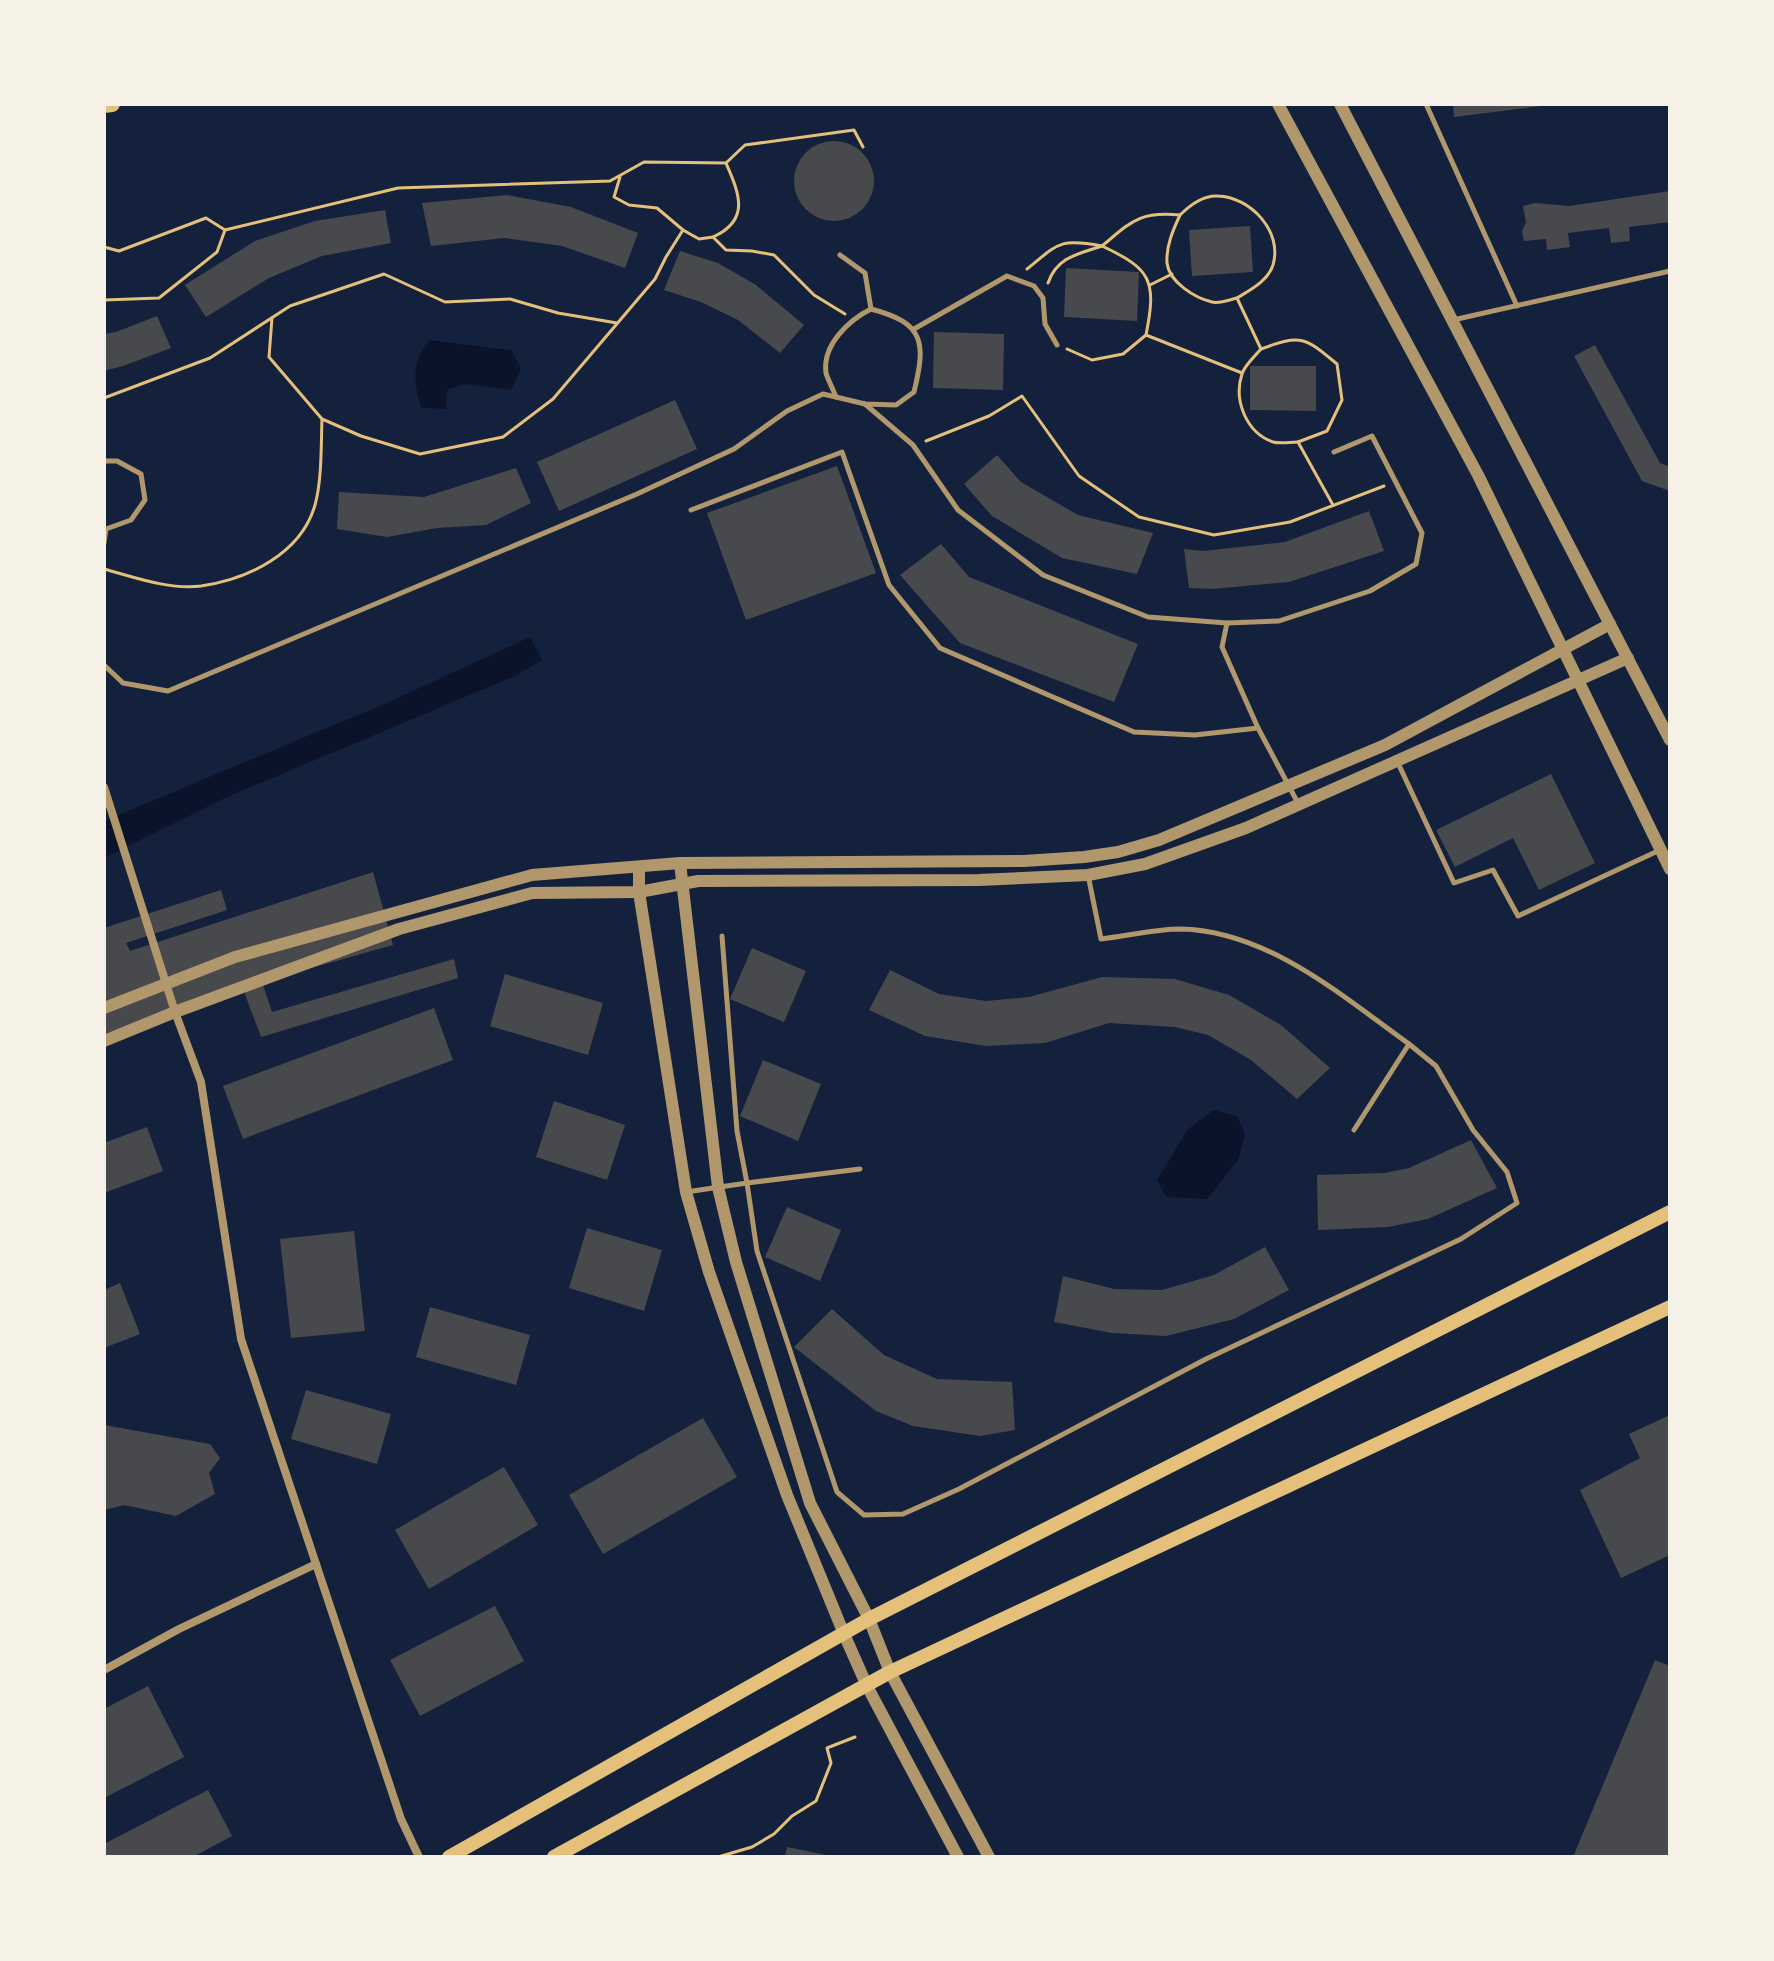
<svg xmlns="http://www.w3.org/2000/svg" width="1774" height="1961" viewBox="0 0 1774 1961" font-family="Jost,sans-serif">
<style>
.water{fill:#0b132b}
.building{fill:#48494c}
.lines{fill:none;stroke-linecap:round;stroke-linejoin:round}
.path{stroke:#e5c07b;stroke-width:3}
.service{stroke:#b1986c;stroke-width:5}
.minor{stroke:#b1986c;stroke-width:8}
.tertiary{stroke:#b1986c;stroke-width:12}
.secondary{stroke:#e5c07b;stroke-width:14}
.primary{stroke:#e5c07b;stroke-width:16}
</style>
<rect width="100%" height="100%" fill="#14213d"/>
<g class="water">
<path d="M429,340L511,350L521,368L511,390L464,384L447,390L446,409L421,408C414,382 411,363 429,340Z"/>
<path d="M530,637L542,660L515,676L227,797L104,858V821L389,702Z"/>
<path d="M1214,1110L1238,1117L1245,1135L1238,1160L1207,1199L1166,1197L1157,1180L1188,1129Z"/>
</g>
<g class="building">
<path d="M1453,104H1541V106L1454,117Z"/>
<circle cx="834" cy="181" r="40"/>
<path d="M1670,191V222L1629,227L1630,241L1611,243L1609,228L1568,233L1570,247L1547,250L1546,239L1524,241L1522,231L1526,222L1523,206L1535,203L1569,206Z"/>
<path d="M507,195L571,207L638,233L625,268L562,246L504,238L431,246L422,203Z"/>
<path d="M385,210L391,243L322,256L269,278L206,317L185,285L255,241L315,221Z"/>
<path d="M1250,226L1253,272L1192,276L1189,230Z"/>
<path d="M680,251L718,263L756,285L804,325L780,353L738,320L701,302L664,290Z"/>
<path d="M1066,268L1139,272L1137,321L1064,317Z"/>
<path d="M157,316L171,348L123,366L104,371V334L116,332Z"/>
<path d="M934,332L1004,334L1003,390L933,388Z"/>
<path d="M1595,345L1660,463L1670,467V491L1642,481L1574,356Z"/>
<path d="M1250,366H1316V411L1250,410Z"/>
<path d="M675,400L697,449L559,511L537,462Z"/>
<path d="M997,455L1021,482L1078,515L1153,533L1137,574L1062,558L992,516L964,484Z"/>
<path d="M837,466L876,573L746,620L707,513Z"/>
<path d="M516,468L531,503L486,525L437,528L387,537L337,529L339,492L424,497Z"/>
<path d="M1369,511L1384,551L1289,582L1212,589L1189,588L1184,549L1203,551L1285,542Z"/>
<path d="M941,544L969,577L1138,644L1114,702L960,643L900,575Z"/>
<path d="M1551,774L1595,863L1539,890L1513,838L1455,867L1436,830Z"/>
<path d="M373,872L393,945L262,982L272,1012L454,959L458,978L261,1037L243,989L104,1034V928L221,890L227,910L126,943L130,951Z"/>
<path d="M752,948L806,971L784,1022L730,999Z"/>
<path d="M890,970L939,994L986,1001L1029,997L1102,977L1175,979L1229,995L1281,1025L1330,1068L1297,1099L1251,1060L1208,1035L1175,1027L1109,1023L1045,1043L986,1046L925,1036L869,1010Z"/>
<path d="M505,974L603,1003L588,1055L490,1026Z"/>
<path d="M434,1008L453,1060L243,1139L223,1086Z"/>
<path d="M763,1060L821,1084L798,1141L740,1116Z"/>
<path d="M554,1101L625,1125L607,1180L536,1157Z"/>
<path d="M147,1127L163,1171L104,1193V1143Z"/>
<path d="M1471,1140L1497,1188L1428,1219L1388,1227L1318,1230L1317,1175L1385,1173L1409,1168Z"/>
<path d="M787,1207L841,1230L820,1281L765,1257Z"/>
<path d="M587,1228L662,1250L644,1311L569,1288Z"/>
<path d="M354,1231L365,1331L291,1338L280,1239Z"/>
<path d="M1265,1247L1289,1290L1234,1319L1166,1336L1112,1333L1054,1322L1063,1276L1114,1289L1162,1290L1214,1275Z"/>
<path d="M120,1283L140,1334L104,1348V1290Z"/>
<path d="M430,1307L530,1335L516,1385L416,1357Z"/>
<path d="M832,1309L884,1355L937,1379L1012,1382L1015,1430L980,1436L913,1426L876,1411L794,1347Z"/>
<path d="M306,1390L391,1414L377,1464L291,1439Z"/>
<path d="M1670,1415V1555L1621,1578L1580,1490L1640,1458L1629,1434Z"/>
<path d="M703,1418L737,1477L603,1554L569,1495Z"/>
<path d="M104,1425L210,1444L220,1458L209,1473L215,1494L176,1516L124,1505L104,1510Z"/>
<path d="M504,1467L538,1525L429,1589L395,1530Z"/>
<path d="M495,1606L524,1661L420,1716L390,1660Z"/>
<path d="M1655,1660L1670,1666V1857H1573Z"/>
<path d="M148,1686L184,1757L104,1798V1709Z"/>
<path d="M208,1790L232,1836L193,1857H104V1844Z"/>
<path d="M787,1847L831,1856L830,1857H785Z"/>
</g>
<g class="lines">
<g class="path">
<path d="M620,177L614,197L629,205L657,208L683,230"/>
<path d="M1180,215C1173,230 1166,246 1167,263C1169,282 1195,298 1212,302C1219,304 1229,300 1237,298L1261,349C1255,356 1244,366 1242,374C1233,401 1247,433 1273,442C1281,444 1290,442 1298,442"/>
<path d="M713,237C751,220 739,193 726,163L745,145L854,130L863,147"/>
<path d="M104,247L119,251L206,218L225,230"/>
<path d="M1027,269C1059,243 1060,238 1102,246C1131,222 1139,211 1180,215C1190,205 1203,195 1218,196C1250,197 1283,231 1273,265C1268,281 1250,290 1237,298"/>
<path d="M1048,283C1057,257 1078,254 1102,246C1151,269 1157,280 1146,335"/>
<path d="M1150,285L1172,274"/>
<path d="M104,300L159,298L217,252L225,230L398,188L610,181L644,162L726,163"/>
<path d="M272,318L269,357L322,419L361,436L420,454L503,437L553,399L655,279L666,257L683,230L699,239L713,237L726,250L752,251L774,255L814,295L845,314"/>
<path d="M1067,349L1092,360L1123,354L1146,335L1242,373"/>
<path d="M1261,349C1301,334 1305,337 1337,364L1342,400L1327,431L1298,442L1333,505"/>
<path d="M104,398L210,358L290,306L384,274L445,302L510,299L558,313L617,323"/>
<path d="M926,441L989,416L1022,396L1079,476L1139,517L1214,535L1290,522L1384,486"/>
<path d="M104,569C134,577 169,590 201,586C248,579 301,554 315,505C322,480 321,445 322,419"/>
<path d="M718,1857L752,1847L774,1834L792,1816L816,1801L831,1763L827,1748L855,1737"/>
</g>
<g class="service">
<path d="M1426,104L1517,306"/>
<path d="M840,255L865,273L871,309"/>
<path d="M871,309C925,323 926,343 914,392L896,405L865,404L836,397C833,389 828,380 826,373C822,345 849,320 871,309Z"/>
<path d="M1453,320L1670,271"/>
<path d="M914,329L1007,276L1034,286L1043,298L1045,324L1057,345"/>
<path d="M865,404L913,445L958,510L1043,575L1148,617L1227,623"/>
<path d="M104,461H117L141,474L145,500L131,520L106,529L104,543"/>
<path d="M691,510L842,452L889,585L940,648L1134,732L1195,735L1258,728"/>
<path d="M104,665L123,683L168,691L637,494L734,449L787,411L823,394L836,397"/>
<path d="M1398,763L1454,883L1493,870L1518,916L1660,850"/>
<path d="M1299,805L1258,728L1222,647L1227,623L1279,621L1370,591L1416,564L1422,533L1372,436L1334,452"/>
<path d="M1088,875L1101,939C1127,936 1155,929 1181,929C1268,931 1342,996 1409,1044"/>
<path d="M860,1169L747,1183L757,1251L837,1492L864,1515L903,1514L959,1489L1206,1359L1461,1239L1517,1203L1507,1172L1473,1130L1436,1066L1409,1044L1354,1130"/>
<path d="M686,1192L747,1183L737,1131L722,936"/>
</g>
<g class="minor">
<path d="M104,787L175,1012L201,1082L241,1339L401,1819L419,1857"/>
<path d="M104,1670L179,1629L316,1564"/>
</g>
<g class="tertiary">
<path d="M1278,104L1478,475L1670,869"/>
<path d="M1340,104L1670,740"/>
<path d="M680,863L718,1187L736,1262L810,1503L869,1619L890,1672L989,1857"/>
<path d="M639,867V892L686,1192L709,1272L787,1495L844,1634L867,1686L958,1857"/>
<path d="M104,1008L235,957L532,875L680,863L1024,861L1084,857L1118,852L1159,840L1385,745L1610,624"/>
<path d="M104,1041L175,1012L399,929L532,893L639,892L698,881L979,880L1088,875L1145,864L1246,828L1628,658"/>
</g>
<g class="secondary">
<path d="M449,1857L869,1619L1670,1212"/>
<path d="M554,1857L890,1672L1670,1307"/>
</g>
<path class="primary" d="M104,105L112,104"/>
</g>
<rect width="1774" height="1961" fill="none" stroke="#f6f1e7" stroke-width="212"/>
</svg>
